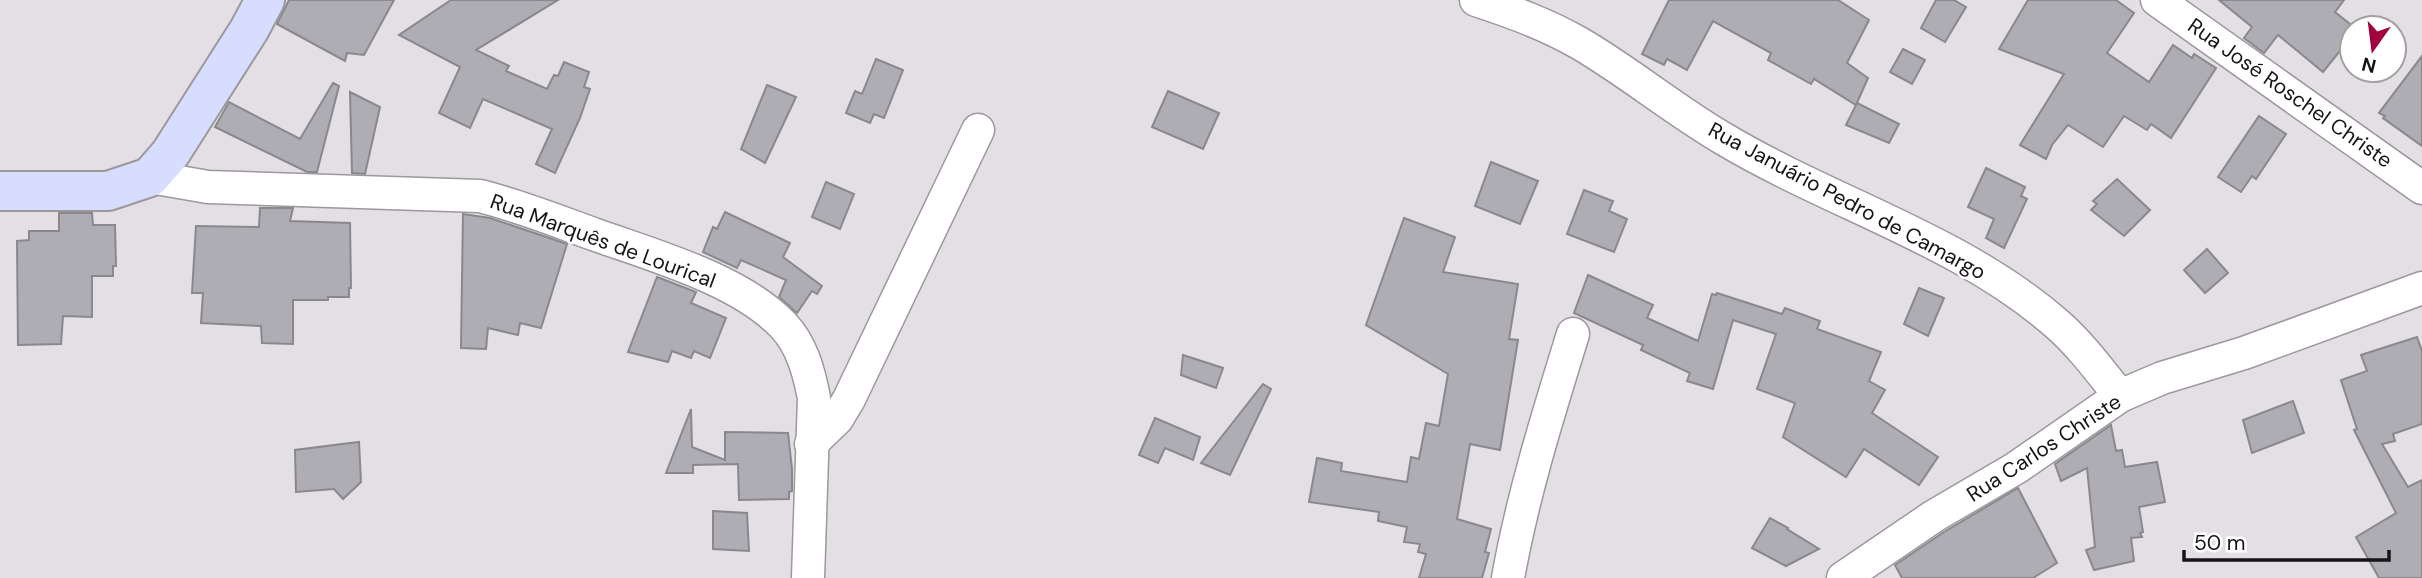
<svg xmlns="http://www.w3.org/2000/svg" width="2422" height="578" viewBox="0 0 2422 578" font-family="'DM Sans',sans-serif">
<style>
.building{fill:#aeadb3;stroke:#89888d;stroke-width:2}
.lines{fill:none;stroke-linecap:round;stroke-linejoin:round}
.minor-casing{stroke:#9c989d;stroke-width:35}
.secondary-casing{stroke:#9c989d;stroke-width:42}
.minor{stroke:#fff;stroke-width:32}
.secondary{stroke:#d6ddfe;stroke-width:38}
.labels{text-anchor:middle;dominant-baseline:central;stroke-width:5;stroke-linejoin:round;paint-order:stroke}
.street-label{font-size:21px;fill:#161416;stroke:#fff}
</style>
<rect width="100%" height="100%" fill="#e3dfe4"/>
<g class="building">
<path d="M289,0H394L364,55L347,53L345,61L277,24Z"/>
<path d="M451,0H558L476,50L509,66L506,71L547,89L554,75L558,76L564,62L589,72L584,87L590,89L580,118L555,173L536,164L552,129L483,99L470,128L439,113L460,67L399,35Z"/>
<path d="M1669,0H1838L1869,20L1847,63L1868,78L1856,105L1814,79L1811,84L1768,60L1771,53L1713,21L1687,70L1667,59L1664,65L1642,54Z"/>
<path d="M1936,0H1954L1966,7L1945,42L1921,28Z"/>
<path d="M2028,0H2116L2134,13L2107,53L2149,82L2173,45L2192,58L2194,54L2216,68L2171,138L2151,124L2147,130L2124,116L2103,147L2068,125L2052,145L2046,159L2020,145L2064,74L1999,49Z"/>
<path d="M2219,0H2344L2335,12L2355,28H2352V36L2323,72L2278,35L2264,53L2244,38L2252,27Z"/>
<path d="M1903,49L1925,60L1912,84L1890,72Z"/>
<path d="M2422,56V146L2383,118L2385,116L2379,113Z"/>
<path d="M876,59L903,70L884,118L874,114L870,123L846,113L855,91L862,94Z"/>
<path d="M333,83L339,86L317,172H307L215,127L229,102L300,139Z"/>
<path d="M767,85L796,97L765,163L741,149Z"/>
<path d="M1168,91L1219,113L1203,149L1152,127Z"/>
<path d="M350,92L380,107L365,174L352,173Z"/>
<path d="M1857,103L1899,124L1889,143L1846,125Z"/>
<path d="M2259,116L2286,134L2256,179L2252,176L2241,192L2218,177Z"/>
<path d="M1491,162L1538,181L1520,224L1475,206Z"/>
<path d="M1986,168L2025,187L2021,196L2027,199L2004,248L1986,238L1994,219L1968,207Z"/>
<path d="M2117,179L2150,210L2124,236L2091,210L2097,204L2093,201Z"/>
<path d="M826,182L854,194L840,229L812,217Z"/>
<path d="M1584,190L1613,201L1609,211L1627,219L1614,252L1567,234Z"/>
<path d="M260,208H293L290,221L350,223L351,288H349V297H328V300H293V344L262,343L261,326L201,323L203,293H192L196,226L259,227Z"/>
<path d="M725,212L790,243L783,257L822,286L817,294L812,291L797,313L779,297L786,280L741,260L737,268L703,252L713,227L717,229Z"/>
<path d="M59,213H92L93,225H115L116,266H113V276H92V317L63,316L61,344L18,345L17,241L29,240V231H59Z"/>
<path d="M463,214L490,218L567,244L541,328L520,323L518,335L488,328L486,349L461,348Z"/>
<path d="M1404,218L1455,237L1443,272L1518,284L1509,339L1518,340L1500,450L1470,444L1457,519L1491,529L1485,552L1489,553L1482,578H1419L1426,554L1418,552L1420,544L1404,542L1407,527L1378,521L1379,512L1309,502L1317,458L1342,463L1341,471L1407,482L1411,457L1419,459L1426,423L1439,426L1448,374L1366,325Z"/>
<path d="M2207,249L2228,273L2205,293L2184,270Z"/>
<path d="M1588,275L1653,305L1647,318L1698,341L1712,294L1716,295L1717,293L1782,314L1785,308L1820,321L1817,329L1881,352L1869,381L1885,390L1872,413L1938,457L1919,485L1864,449L1846,477L1783,437L1795,403L1757,389L1776,334L1733,320L1713,389L1687,381L1690,373L1641,350L1643,345L1574,313Z"/>
<path d="M657,277L696,292L691,303L726,318L710,358L694,351L691,358L672,351L668,362L628,352Z"/>
<path d="M1919,288L1944,298L1928,336L1904,324Z"/>
<path d="M2417,337L2422,351V424L2393,434L2395,441L2382,444L2408,487L2422,480V578H2379L2356,537L2396,513L2354,430L2357,429L2341,380L2367,371L2361,355Z"/>
<path d="M1183,355L1223,368L1216,388L1181,375Z"/>
<path d="M1263,384L1271,389L1230,475L1201,463Z"/>
<path d="M2293,401L2304,433L2252,453L2243,420Z"/>
<path d="M691,409L692,447L725,460V432L788,433L792,469V491L789,492V499L739,500L738,464L693,465V473H666Z"/>
<path d="M1155,418L1200,437L1193,460L1165,448L1158,463L1139,455Z"/>
<path d="M2111,425L2116,451L2122,450L2125,467L2157,462L2165,502L2139,507L2143,532L2140,533L2142,537L2131,538L2134,561L2094,570L2086,550L2095,547L2087,468L2061,481L2055,464Z"/>
<path d="M359,442L361,482L343,499L334,489L296,492L295,450Z"/>
<path d="M2018,488L2057,563L2033,578H1902L1895,565L1944,532Z"/>
<path d="M713,511L747,513L749,551L713,549Z"/>
<path d="M1770,518L1788,528L1787,529L1819,549L1786,566L1752,548Z"/>
</g>
<g class="lines">
<g class="minor-casing">
<g id="minor">
<path d="M1476,0C1512,12 1546,24 1579,43C1629,72 1674,110 1724,139C1833,204 1961,240 2057,324C2081,345 2100,371 2120,396"/>
<path d="M2157,0L2422,188"/>
<path d="M150,177L208,187L480,196C520,206 557,221 596,235C655,256 740,280 783,325C802,345 809,372 814,398L808,578"/>
<path d="M811,444L837,419L849,399L978,130"/>
<path d="M1508,578C1523,494 1548,415 1573,334"/>
<path d="M1843,578L1934,516L2016,468L2120,396L2162,378L2244,353L2422,288"/>
</g>
</g>
<g class="secondary-casing">
<path id="secondary" d="M0,191H108L150,177L170,154L249,30L265,0"/>
</g>
<use href="#minor" class="minor"/>
<use href="#secondary" class="secondary"/>
</g>
<g class="labels">
<g class="street-label">
<text transform="translate(2290 93) rotate(35)">Rua José Roschel Christe</text>
<text transform="translate(1847 201) rotate(28)">Rua Januário Pedro de Camargo</text>
<text transform="translate(603 241) rotate(20)">Rua Marquês de Lourical</text>
<text transform="translate(2044 448) rotate(-33)">Rua Carlos Christe</text>
</g>
</g>
<g transform="translate(2373 49) rotate(194)"><circle r="33" fill="#ffffff" stroke="#a2a1a2" stroke-width="2"/>
<path d="M0-5L12 26L0 18L-12 26Z" fill="#a0013f"/>
<text y="-10" font-size="19" font-weight="bold" text-anchor="middle" fill="#161416">N</text>
</g>
<path d="M2184 550v10h205v-10" fill="none" stroke="#161416" stroke-width="3.5"/>
<text x="2194" y="550" font-size="21" fill="#161416" stroke="#ffffff" stroke-width="5" paint-order="stroke">50 m</text>
</svg>
